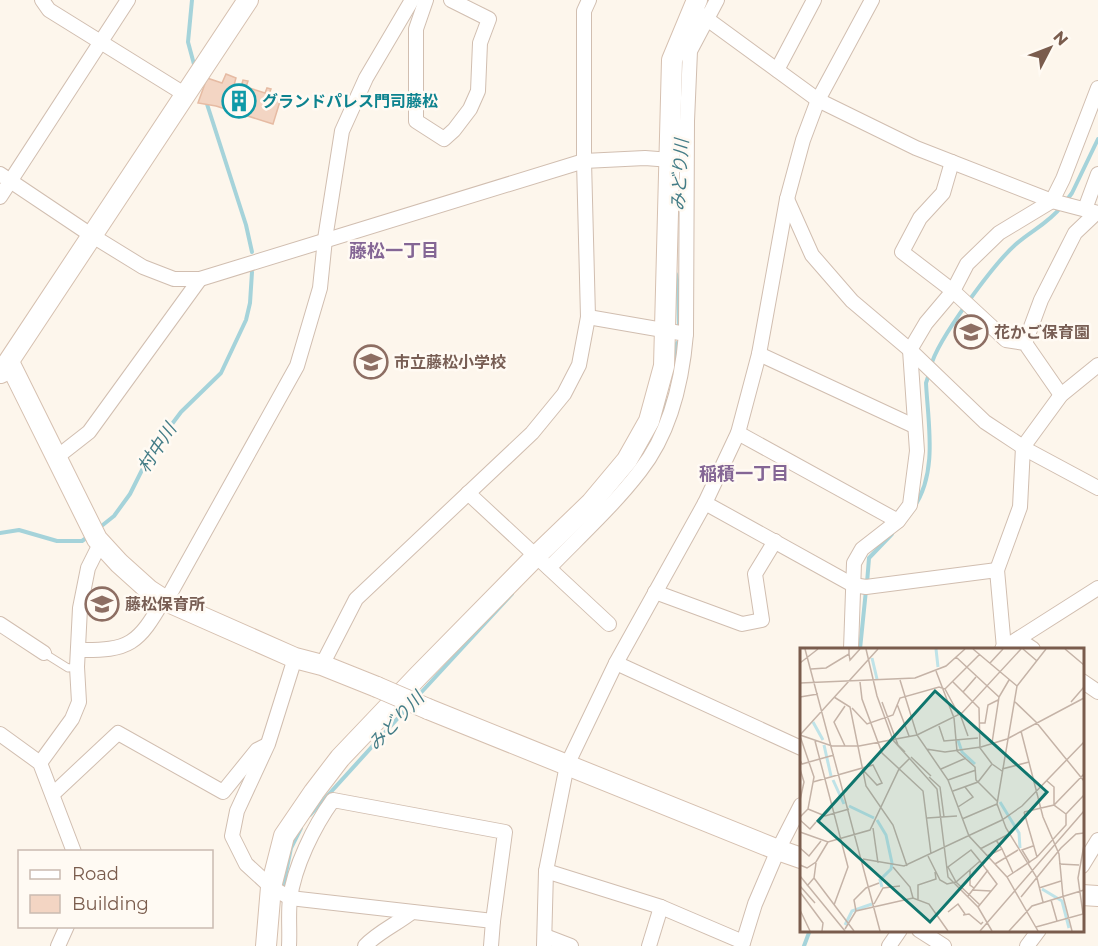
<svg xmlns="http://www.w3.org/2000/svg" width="1098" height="946" viewBox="0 0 1098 946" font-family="Montserrat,'Noto Sans JP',sans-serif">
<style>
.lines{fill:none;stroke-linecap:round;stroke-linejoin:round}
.stream{stroke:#a5d3da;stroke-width:4}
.building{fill:#f3d5c3;stroke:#e6bba3;stroke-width:1.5}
.lane-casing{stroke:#d1beb0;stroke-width:9}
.street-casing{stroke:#d1beb0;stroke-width:16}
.secondary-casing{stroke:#d6c0b0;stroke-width:22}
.lane{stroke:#fff;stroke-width:7}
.street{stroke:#fff;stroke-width:14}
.secondary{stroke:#fff;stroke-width:20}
.secondary-bridge-casing{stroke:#d6c0b0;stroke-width:22;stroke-linecap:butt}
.secondary-bridge{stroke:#fff;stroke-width:20}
.labels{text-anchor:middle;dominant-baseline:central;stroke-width:5;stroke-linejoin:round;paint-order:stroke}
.culture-label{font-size:16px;font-weight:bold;fill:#0d838f;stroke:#fffaf3;text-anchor:start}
.education-label{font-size:16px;font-weight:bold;fill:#785e54;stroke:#fffaf3;text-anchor:start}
.water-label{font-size:18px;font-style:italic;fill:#437c86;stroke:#fffaf3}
.neighbourhood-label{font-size:18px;font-weight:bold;fill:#846695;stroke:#fffaf3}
.inset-river{fill:none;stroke:#bfe3e8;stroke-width:3}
.inset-road{fill:none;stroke:#c5b3a7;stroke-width:1.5}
.view{fill:#0f766e;fill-opacity:0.15;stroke:#0f766e;stroke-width:3}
.inset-edge{fill:none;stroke:#7a5c4d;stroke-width:3}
</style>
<rect width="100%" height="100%" fill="#fdf6ec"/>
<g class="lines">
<g class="stream">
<path d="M192,0L188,42L195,68"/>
<path d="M206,101L246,225L252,252"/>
<path d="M1066,201L1072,193L1098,139"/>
<path d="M678,215L680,163"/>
<path d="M676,274L678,286L679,327"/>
<path d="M931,366C937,340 994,264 1015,245C1029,232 1049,223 1061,207"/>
<path d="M674,374L677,343"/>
<path d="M635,463C651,448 660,422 667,401"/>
<path d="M914,507C938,472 928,423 926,383L929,374"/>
<path d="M99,528L114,516L130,494L151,452L181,412L221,373L246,320L250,303L252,272"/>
<path d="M0,533L19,530L57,541H82L89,536"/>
<path d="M867,583L869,558L892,534"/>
<path d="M860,649L866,590"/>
<path d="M417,697L512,594"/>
<path d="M310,815L408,707"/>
<path d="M283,887L291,848L301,828"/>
<path d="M804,946L810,930"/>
</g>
</g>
<path class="building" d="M226,74L236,78L234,85L241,87L243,80L248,81L246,87L265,93L267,88L271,89L268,96L281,98L273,124L216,106L198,103L207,78L222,83Z"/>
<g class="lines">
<g class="lane-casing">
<path id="lane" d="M44,653L68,668L77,667"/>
</g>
<g class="street-casing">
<g id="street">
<path d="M42,0L49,10L186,95"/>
<path d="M426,0L416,29V121L444,139L454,130L470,109L478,91L480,43L489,19L451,0"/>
<path d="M692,8L818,100L916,148L1052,201L1098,213"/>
<path d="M777,70L814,0"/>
<path d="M952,162L943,193L920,218L902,252L953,291L1006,340L1025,343L1061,395"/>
<path d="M0,174L91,235L143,267L174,279H200L584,161L645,158L671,160"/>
<path d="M0,197L128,0"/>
<path d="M787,199L812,255L852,301L910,350L985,422L1029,451L1098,488"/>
<path d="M1085,209L1098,174"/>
<path d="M686,334L687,121L690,51L717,0"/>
<path d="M1025,343L1041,300L1075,233L1096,213"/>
<path d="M759,354L914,426"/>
<path d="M738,433L898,521"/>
<path d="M57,457L89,432L200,279"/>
<path d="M468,493L609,624"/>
<path d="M705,503L853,585L866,587L997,570L1004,648"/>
<path d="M549,568C580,536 613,506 640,471C670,433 682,382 686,334L588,317"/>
<path d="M997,570L1020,507L1023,447L1061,395L1098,365"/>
<path d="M655,592L742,624L762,620L755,574L775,541"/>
<path d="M166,601L297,366L320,288L325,239L342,131L366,78L412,0"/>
<path d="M0,624L44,653"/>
<path d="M1018,639L1033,649"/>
<path d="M851,649L854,563L862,549L898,521L910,505L917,451L910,350L926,323L953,291L967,264L999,233L1052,201L1063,179L1098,88"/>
<path d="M1002,649L1098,588"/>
<path d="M78,650C130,651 138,644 164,599"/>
<path d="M295,658L268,744L237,811L232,836L246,864L271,887L290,898L493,921L491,946"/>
<path d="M616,663L801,748"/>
<path d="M322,665L356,599L532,433L564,394L579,365L588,317L584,161V11L589,0"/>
<path d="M1082,681L1098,692"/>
<path d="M0,734L40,763L74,852"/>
<path d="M40,763L72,719L79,702L77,667L80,608L88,568L100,544"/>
<path d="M53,794L118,733L223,792L257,750L267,745"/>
<path d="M1082,866L1098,840"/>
<path d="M546,871L661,907L743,942"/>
<path d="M919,930L944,946"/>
<path d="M545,936L571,946"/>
<path d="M58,946L67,926"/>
<path d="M289,946C290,931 288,914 290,899C294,867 314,826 333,800L505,832L493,921"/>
<path d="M365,946C378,932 397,924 412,912"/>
<path d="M544,946L546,871L567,765L616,663L705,503L738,433L759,354L787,199L803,140L818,100L872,0"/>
<path d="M649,946L661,907"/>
<path d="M742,946L755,904L778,850L801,805"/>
<path d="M889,946L900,930"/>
<path d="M1027,946L1039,930"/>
</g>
</g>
<g class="secondary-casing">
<g id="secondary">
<path d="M9,362L97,539L119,563L149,590L166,601L295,658L322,665L377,687"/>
<path d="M1,373L248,0"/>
<path d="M428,709L778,850L801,858"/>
<path d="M1082,895L1098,896"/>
<path d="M266,946L271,887L284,836L314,792L340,758L419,675L537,555L591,503L627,460L649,421L664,366L672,60L697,0"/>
</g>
</g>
<use href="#lane" class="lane"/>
<use href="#street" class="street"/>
<use href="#secondary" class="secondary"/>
<g class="secondary-bridge-casing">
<path id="secondary-bridge" d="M377,687L428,709"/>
</g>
<use href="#secondary-bridge" class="secondary-bridge"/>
</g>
<defs>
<g id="building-ring" transform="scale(1.725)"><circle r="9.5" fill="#fffaf3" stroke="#0f9aa8" stroke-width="1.5"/><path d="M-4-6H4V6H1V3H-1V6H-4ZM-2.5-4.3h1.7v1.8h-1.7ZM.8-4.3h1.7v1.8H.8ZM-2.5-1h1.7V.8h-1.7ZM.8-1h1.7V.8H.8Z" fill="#0f9aa8"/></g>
<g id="school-ring" transform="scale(1.725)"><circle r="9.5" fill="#fffaf3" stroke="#8d6e63" stroke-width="1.5"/><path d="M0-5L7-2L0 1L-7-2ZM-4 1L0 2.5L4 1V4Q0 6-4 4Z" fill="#8d6e63"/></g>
</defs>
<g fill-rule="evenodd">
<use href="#building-ring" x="239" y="101"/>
<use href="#school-ring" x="971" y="332"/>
<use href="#school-ring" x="371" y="362"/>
<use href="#school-ring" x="102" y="604"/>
</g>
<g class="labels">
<g class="culture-label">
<text x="262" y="101">グランドパレス門司藤松</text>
</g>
<g class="education-label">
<text x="994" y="332">花かご保育園</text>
<text x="394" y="362">市立藤松小学校</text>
<text x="125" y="604">藤松保育所</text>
</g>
<g class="water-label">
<text transform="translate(680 175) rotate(-87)">みどり川</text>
<text transform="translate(157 448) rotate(-57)">村中川</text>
<text transform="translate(396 721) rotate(-47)">みどり川</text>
</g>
<g class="neighbourhood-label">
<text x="394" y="251">藤松一丁目</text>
<text x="744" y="474">稲積一丁目</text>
</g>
</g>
<g transform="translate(800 648)">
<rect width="284" height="284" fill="#fdf6ec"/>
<path class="inset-river" d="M136,1L138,19M72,10L77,31M13,74L23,92M158,92L162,104L175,116M24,97L31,128M33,132L44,156M200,154L219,185L220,200M49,158L74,170M77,172L86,187L92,215L91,221L80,232L82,239M242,241L262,253L269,280M45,277L52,263L72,256"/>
<path class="inset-road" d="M5,1L80,283M66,1L77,48L93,92L137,141L148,229L178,259L192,283M173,1L217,38M223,1L237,13M265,1L284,17M49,6L50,12L60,1M156,9L199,49M0,15L18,1M190,15L203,1M11,21L26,20L49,6V1M136,23L154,70L157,103L175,119L176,132L197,153M100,32L117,87L148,132L169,188L207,229L238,283M60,34L62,51L82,105L123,143L131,206M153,34L179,60L180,100L192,116M0,35L115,30L146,18L165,1M145,41L159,67M163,44L176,29M0,49L18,46M34,49L50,59L66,138L93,177L107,218M214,53L236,74L284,133M82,54L98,97L105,104M271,54L284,39M97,56L109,88M45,58L34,74L45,98M52,60L67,76L93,67L100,50L139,39L145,41L180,6M160,66L168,88M179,75H185L188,57L198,52M139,78L144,93L178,90M221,83L243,169L259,206L263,248L272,283M0,87L32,98H59L117,87L162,65L221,1M0,87L78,1M0,88L14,129L8,161L0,169M15,93L48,219L34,257M192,95L199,49L209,32M126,101L145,104L181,99L207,91L284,50M111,109L131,128M0,112L2,116L34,107M0,121L4,134L0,152M141,121L166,110M202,121L229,114M129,129L140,139L144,169M148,132L176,122M247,133L254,139V157L266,166M13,134L73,117L82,135L77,137L63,122M153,143L178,134L192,116L202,123M158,159L173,149L165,139M8,161L25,168L49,161M224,164L254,157L284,126M224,164L237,209M127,170L157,168M162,171L197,156M0,172L10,181L16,174M73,180L78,215M0,184L28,194L70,182L99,121L109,111M0,200L9,208L21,193M180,201L209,186M202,201L213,225M128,208L140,232L147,236L156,234L180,213L197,236L178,259M187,208L202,201L196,192M63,211L104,218L202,172L222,158L284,94M180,213L171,202L148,219L156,234L180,257M230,215L222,202L233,198M195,216L218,202M259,216L279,217M0,217L7,220L16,214L28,194M93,219L110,239L113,250M170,222V237L174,240M0,228L45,283M207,229L237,209L266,177V166L284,147M14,230L54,283M0,238L15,255M7,238L14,230L16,215M239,240L261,233M172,242L191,243M0,244L23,275L22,283M168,248L188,222M221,249L261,200L276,186L284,185M118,252V237L136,231L135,224M251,252L257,273M243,254L237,230L206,180L197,156L217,38L246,1M74,256L83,240L100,238M0,262L10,283M56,263L54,252L66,240L79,235M148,264L158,256L165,266M163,267L169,266L181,276L183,274M236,279L283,266L278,230L284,197M45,281L56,263L113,250L129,256L148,283M180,283L284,163M209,283L232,258L284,242"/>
<path class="view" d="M135,43L247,144L130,274L18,173Z"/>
<rect width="284" height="284" class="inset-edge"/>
</g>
<rect x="18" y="850" width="195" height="78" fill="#fffaf3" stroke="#cabbb1" stroke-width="1.5"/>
<rect x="30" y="870" width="30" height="9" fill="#ffffff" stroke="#cabbb1" stroke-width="1.5"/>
<text x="72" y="880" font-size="18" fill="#7a5c4d">Road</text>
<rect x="30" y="895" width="30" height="18" fill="#f3d5c3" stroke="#cabbb1" stroke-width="1.5"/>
<text x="72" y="910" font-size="18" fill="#7a5c4d">Building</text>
<g transform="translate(1050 48) rotate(48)" stroke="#fffaf3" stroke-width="4.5" paint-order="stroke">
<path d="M0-4.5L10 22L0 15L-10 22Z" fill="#7a5c4d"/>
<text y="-9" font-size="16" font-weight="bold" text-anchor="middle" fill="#7a5c4d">N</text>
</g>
</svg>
